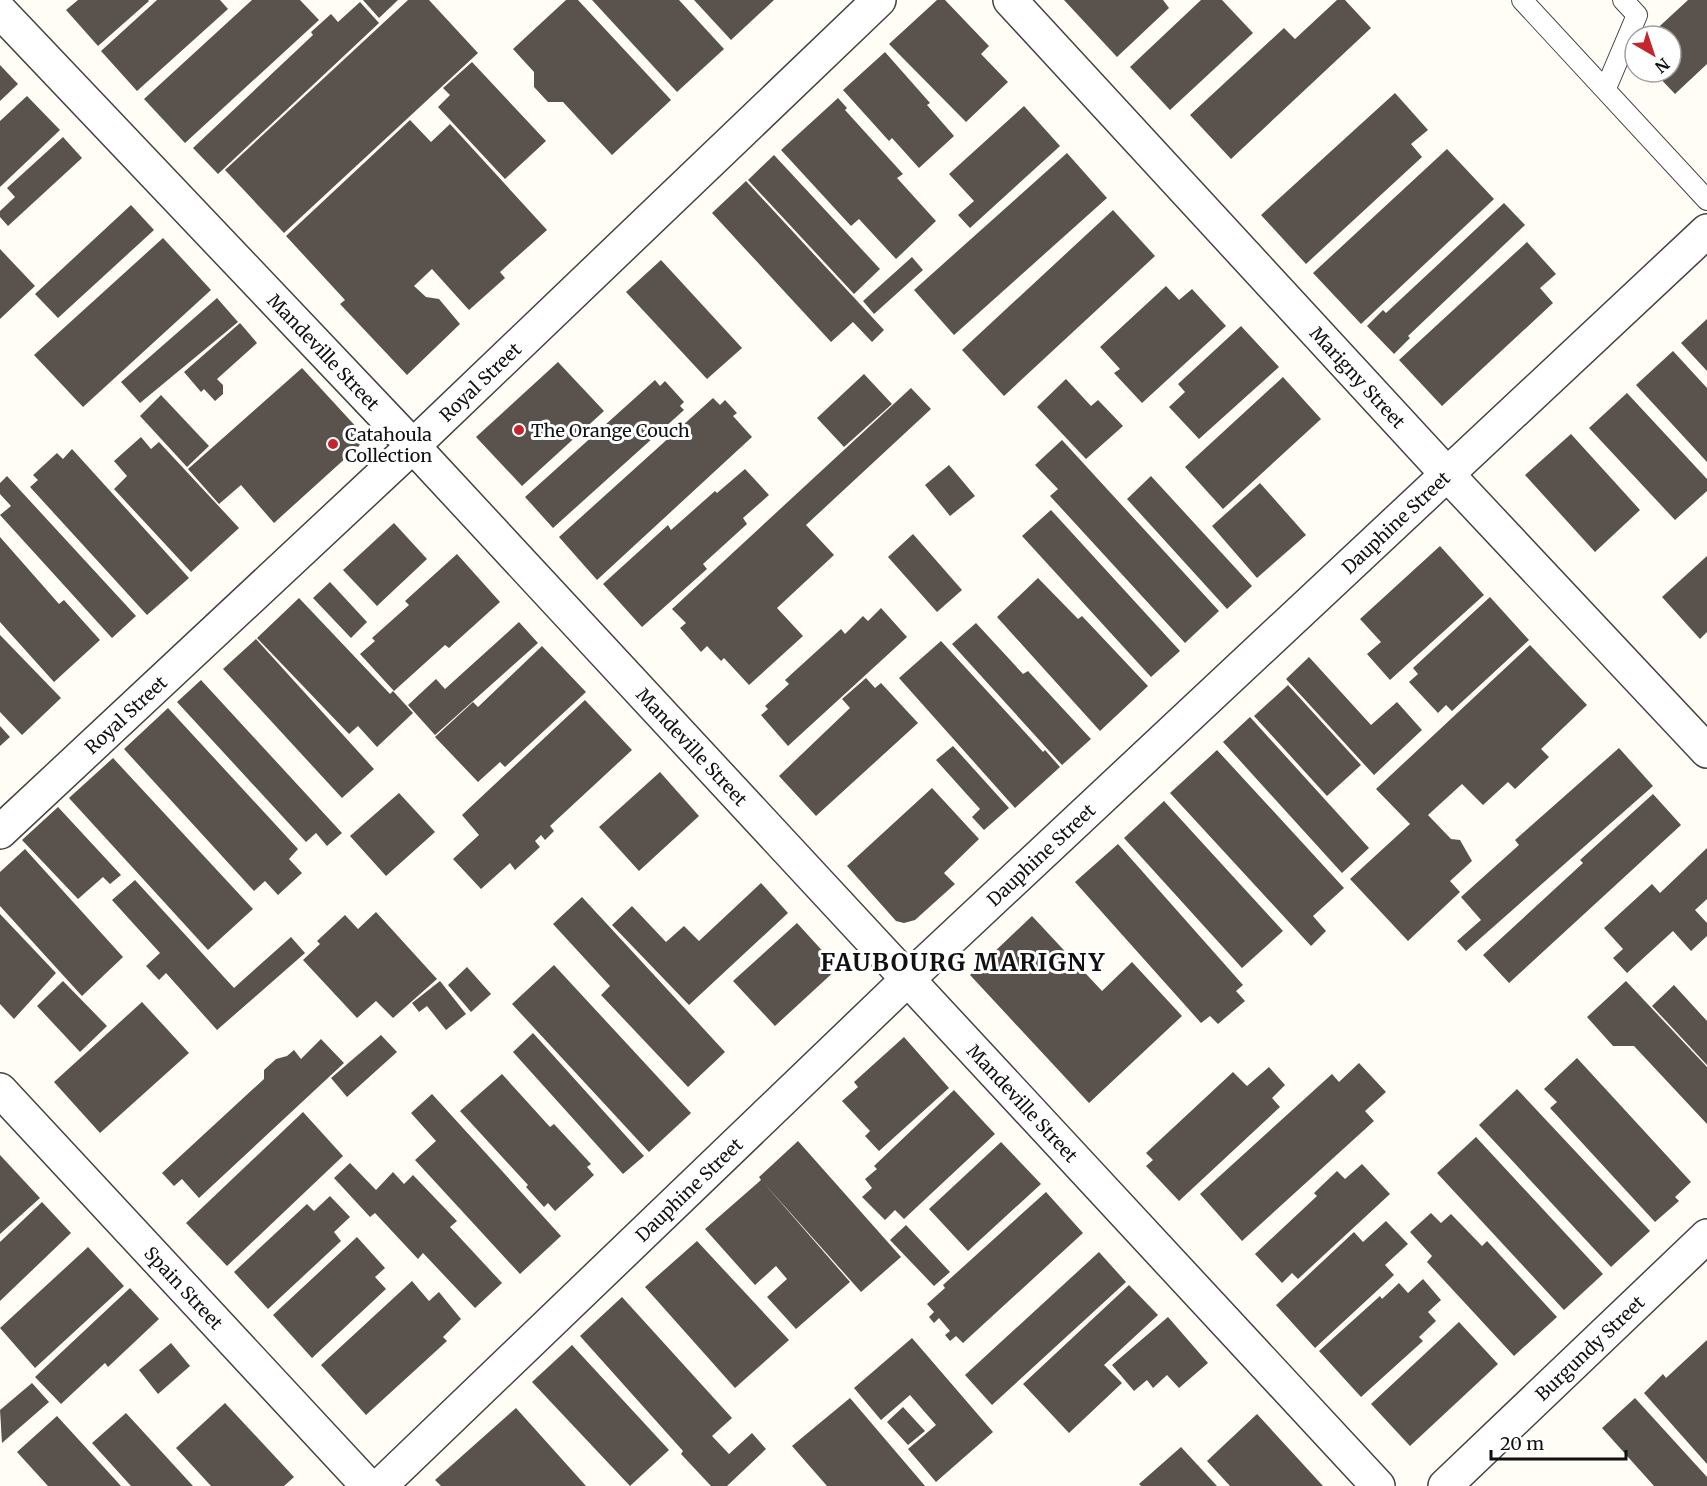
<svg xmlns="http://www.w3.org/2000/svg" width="1707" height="1486" viewBox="0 0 1707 1486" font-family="Merriweather,serif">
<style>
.building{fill:#5a524d}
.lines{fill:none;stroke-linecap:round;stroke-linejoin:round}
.service-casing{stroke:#444;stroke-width:22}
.minor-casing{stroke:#444;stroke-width:36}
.service{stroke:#fff;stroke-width:20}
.minor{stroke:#fff;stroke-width:33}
.poi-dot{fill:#c4262e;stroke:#fff;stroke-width:2}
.labels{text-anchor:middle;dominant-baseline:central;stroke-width:6;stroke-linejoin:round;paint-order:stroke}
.street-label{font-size:18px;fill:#111;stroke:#fff}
.poi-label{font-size:18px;fill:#111;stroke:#fff;text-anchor:start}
.district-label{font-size:24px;font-weight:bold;letter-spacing:1.5px;fill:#111;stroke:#fff}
</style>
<rect width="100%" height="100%" fill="#fffdf5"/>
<g class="building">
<path d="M78,0H148L149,1L98,46L66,10Z"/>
<path d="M157,0H220L228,9L137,91L101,51Z"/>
<path d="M252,0H300L319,20L185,143L144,99Z"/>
<path d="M363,0H398L379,18Z"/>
<path d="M408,0H429L478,53L284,233L225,170Z"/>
<path d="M566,0H578L671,100L612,155L563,102H548L534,87V72L513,49Z"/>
<path d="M592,0H679L724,49L677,92Z"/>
<path d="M694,0H774L731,40Z"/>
<path d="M937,0H945L989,46L981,54L1008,82L966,122L889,44Z"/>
<path d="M1064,0H1163L1169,8L1117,57Z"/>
<path d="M1201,0H1222L1253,33L1170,110L1130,67Z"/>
<path d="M1337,0H1345L1371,28L1231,159L1190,115L1284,28L1295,39Z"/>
<path d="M1688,0H1707V64L1675,94L1654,72H1671V36H1649Z"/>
<path d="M360,2L379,23L218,174L193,148L313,35L311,32L331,14L338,22Z"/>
<path d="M885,52L930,103L927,105L954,136L919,168L892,138L889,141L843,90Z"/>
<path d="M472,62L546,141L505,179L438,107L450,95L443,88Z"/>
<path d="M0,65L18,84L0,101Z"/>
<path d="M1395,93L1428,130L1411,144L1422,157L1306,264L1261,215Z"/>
<path d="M27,96L60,130L0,187V121Z"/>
<path d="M838,98L847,108L845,110L903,174L897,178L936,221L896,259L859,219L851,226L781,150Z"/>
<path d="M1024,106L1060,146L970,228L958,215L974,201L949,174Z"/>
<path d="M410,120L431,142L450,124L547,230L500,272L505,278L469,310L432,269L414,286L426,297L439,299L460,324L407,375L340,304L345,300L286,236Z"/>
<path d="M63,137L82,158L8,226L0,217V211L15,197L7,188Z"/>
<path d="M1447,149L1494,199L1361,324L1313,273Z"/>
<path d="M1067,153L1107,198L954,335L914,290Z"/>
<path d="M774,155L880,269L854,294L748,180Z"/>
<path d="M746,181L884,330L872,342L853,322L831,342L712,213Z"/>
<path d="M1504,203L1525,225L1408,336L1410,338L1394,354L1367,326L1383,310L1386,313Z"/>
<path d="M131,205L154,230L58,318L35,294Z"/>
<path d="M1113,210L1155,256L1004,396L962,350Z"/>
<path d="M163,238L211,290L83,407L34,355Z"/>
<path d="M1527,242L1556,274L1540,288L1553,303L1442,406L1399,360Z"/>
<path d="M0,249L35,286L0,319Z"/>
<path d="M912,257L923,270L874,314L863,301Z"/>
<path d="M661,260L742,348L707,379L626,292Z"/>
<path d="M1166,286L1179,300L1192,289L1226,326L1142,403L1114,373L1120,369L1100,347Z"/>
<path d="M217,298L238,322L140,403L121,382Z"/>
<path d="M1707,319V371L1681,343Z"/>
<path d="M240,323L257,343L217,379L223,385V394L215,401L204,389L201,392L184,372Z"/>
<path d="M1241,326L1279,367L1199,439L1169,407L1185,392L1178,384Z"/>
<path d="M1673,351L1707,388V462L1636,385Z"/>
<path d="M558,362L604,411L522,486L476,437Z"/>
<path d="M302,368L359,430L362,438L359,446L274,523L241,485L219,504L188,469Z"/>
<path d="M864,374L892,404L844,447L817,418Z"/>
<path d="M1283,377L1321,419L1223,509L1185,467Z"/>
<path d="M1066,379L1091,406L1098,400L1123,426L1086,459L1037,407Z"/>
<path d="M655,380L660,386L665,381L684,402L680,406L684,410L553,528L525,497Z"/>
<path d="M911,388L931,409L806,525L834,555L777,608L803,636L749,685L724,658L721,661L707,646L701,652L680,628L686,623L672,609Z"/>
<path d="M1627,393L1707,479V491L1675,520L1589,428Z"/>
<path d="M161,395L209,446L187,467L140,416Z"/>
<path d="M713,398L720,405L725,400L737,413L733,416L752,437L597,580L559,537Z"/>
<path d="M1571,434L1640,510L1595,552L1525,475Z"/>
<path d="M141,437L151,449L159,442L239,528L191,572L114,489L127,476L114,461Z"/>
<path d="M1062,440L1219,611L1185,643L1050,496L1058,489L1035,465Z"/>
<path d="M72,449L189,578L147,615L30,487L38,480L33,475L57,453L63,459Z"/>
<path d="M949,465L975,496L950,516L925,485Z"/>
<path d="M745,469L769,495L743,518L747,524L703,564L707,569L642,627L603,584L668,525L671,530L715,491L717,493Z"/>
<path d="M7,476L136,616L112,638L0,515L11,506L0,494V483Z"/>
<path d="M1151,476L1252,586L1227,609L1127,499Z"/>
<path d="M1260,483L1306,535L1257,578L1212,526Z"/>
<path d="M1051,510L1180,651L1151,677L1022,536Z"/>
<path d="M394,523L427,559L377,606L343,570Z"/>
<path d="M913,534L962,590L937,612L888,557Z"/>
<path d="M0,537L59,604L64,600L100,640L54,682L0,622Z"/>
<path d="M1440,546L1484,595L1390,680L1367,654L1381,642L1360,619Z"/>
<path d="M457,554L500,602L449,648L445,645L394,691L360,654L375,641L372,638L409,605L405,601Z"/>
<path d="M1707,556V632L1700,639L1662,597Z"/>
<path d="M1038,578L1078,619L1082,616L1148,686L1100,731L997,617Z"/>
<path d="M330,582L367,622L351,638L313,598Z"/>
<path d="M1490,597L1529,640L1452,711L1446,705L1438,713L1409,682L1418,674L1413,668Z"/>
<path d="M299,598L390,694L393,691L413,713L377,747L358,726L349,734L257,638Z"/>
<path d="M881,608L907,637L788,746L761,715L768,709L765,706L789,684L785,680L841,629L845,634L863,616L868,621Z"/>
<path d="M519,622L538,643L435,735L408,705L436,679L445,689Z"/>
<path d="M976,623L1023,674L1028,671L1091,739L1062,765L952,644Z"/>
<path d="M0,635L61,698L22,735L0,712Z"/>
<path d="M256,639L374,769L342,798L223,669Z"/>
<path d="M941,641L1043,752L1045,750L1060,767L1015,808L899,678Z"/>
<path d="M1530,645L1587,705L1541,749L1549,757L1515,789L1508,782L1483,805L1462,784L1428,815L1451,839L1460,840L1472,861L1450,881L1460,892L1408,941L1350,879L1410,824L1376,789Z"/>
<path d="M542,646L586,692L505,767L500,762L478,782L435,737L473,702L478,707Z"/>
<path d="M1309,657L1371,725L1397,702L1422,730L1374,775L1286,679Z"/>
<path d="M866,678L875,688L881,683L918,723L816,816L779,776L850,708L842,699Z"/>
<path d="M201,680L342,833L327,846L316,833L306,842L177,702Z"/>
<path d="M1288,685L1361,765L1327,796L1254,716Z"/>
<path d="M585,700L632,750L550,826L554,831L545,840L541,835L535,841L540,847L515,870L510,863L481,889L453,859L479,835L462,815Z"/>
<path d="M168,708L298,849L289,859L302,873L278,895L265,881L254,891L124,749Z"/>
<path d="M1250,717L1369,848L1342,873L1223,742Z"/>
<path d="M0,726L10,737L0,746Z"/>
<path d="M953,746L1009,808L984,830L972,817L980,809L936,760Z"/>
<path d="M1619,748L1653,786L1466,951L1457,941L1481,920L1461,897L1519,845L1515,840Z"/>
<path d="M1217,750L1344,888L1313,916L1326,931L1311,946L1170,793Z"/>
<path d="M113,758L253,909L208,950L69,798Z"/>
<path d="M660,772L699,816L639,871L599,827Z"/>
<path d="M932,788L979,839L944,873L955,884L915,920L904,923L896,921L847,866Z"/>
<path d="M399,793L435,832L386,876L350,836Z"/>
<path d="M1653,794L1681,825L1509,983L1483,955L1583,863L1580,860Z"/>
<path d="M1164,801L1283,931L1242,968L1124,838Z"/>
<path d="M58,807L121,875L110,884L103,877L78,899L22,840Z"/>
<path d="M1118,844L1243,985L1236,991L1245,1001L1218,1024L1210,1016L1201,1023L1075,882Z"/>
<path d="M1707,848V899L1695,910L1707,923V936L1691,951L1673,931L1627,973L1613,958L1623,949L1604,928L1652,884L1660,893Z"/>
<path d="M25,849L123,957L82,996L0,906V872Z"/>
<path d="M135,880L234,988L291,937L305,953L217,1030L166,973L159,980L146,966L160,953L112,900Z"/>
<path d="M761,883L788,913L689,1005L612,925L632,906L666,942L684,926L699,941Z"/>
<path d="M582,897L725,1052L688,1087L601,995L610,986L553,924Z"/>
<path d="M376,912L437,979L393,1018L376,1001L357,1018L303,960L320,944L317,941L345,915L358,929Z"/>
<path d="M0,914L56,973L14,1019L0,1004Z"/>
<path d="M1032,916L1102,991L1132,962L1182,1016L1089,1103L970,975Z"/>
<path d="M797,923L838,968L775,1026L733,981Z"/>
<path d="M554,965L691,1113L649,1152L512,1004Z"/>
<path d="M467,967L491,994L471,1012L448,985Z"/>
<path d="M63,981L107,1026L80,1052L37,1006Z"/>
<path d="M440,981L466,1014L446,1030L427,1006L419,1012L412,1003Z"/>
<path d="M1626,981L1707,1067V1124L1634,1046H1613L1587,1017Z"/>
<path d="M1674,985L1707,1021V1065L1652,1006Z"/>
<path d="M142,1002L189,1053L100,1133L54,1082Z"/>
<path d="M533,1033L644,1156L623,1174L513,1052Z"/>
<path d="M381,1035L397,1052L347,1097L331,1078Z"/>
<path d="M904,1037L949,1088L879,1151L865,1136L870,1131L842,1101L858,1087L854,1082Z"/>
<path d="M321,1039L344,1063L199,1198L182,1179L174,1186L162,1173L264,1079V1070L276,1059L287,1056L294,1050L301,1059Z"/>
<path d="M1577,1058L1691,1182L1675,1197L1679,1201L1655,1222L1550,1108L1557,1102L1544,1089Z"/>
<path d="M1359,1063L1386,1092L1365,1111L1374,1121L1242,1241L1200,1194L1332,1074L1339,1082Z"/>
<path d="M1269,1067L1285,1085L1272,1098L1280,1107L1179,1201L1146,1166L1153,1160L1146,1153L1233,1072L1247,1086Z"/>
<path d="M502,1074L550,1127L554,1124L591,1164L587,1167L594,1175L555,1211L548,1203L544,1207L526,1187L528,1185L460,1111Z"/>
<path d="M1517,1089L1650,1231L1611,1267L1479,1125Z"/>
<path d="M954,1090L995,1134L904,1219L895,1210L885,1220L862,1197L872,1188L865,1179L877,1169L874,1166Z"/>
<path d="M432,1094L561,1236L520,1274L415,1160L436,1141L411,1113Z"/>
<path d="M303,1112L343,1156L227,1266L186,1223Z"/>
<path d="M1476,1137L1603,1274L1564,1310L1437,1173Z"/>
<path d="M798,1141L901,1257L861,1292L763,1182L850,1282L796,1329L767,1297L787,1279L776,1266L755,1285L705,1229L761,1180L759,1177Z"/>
<path d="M1001,1142L1041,1184L968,1251L929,1209Z"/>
<path d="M0,1155L40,1198L0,1234Z"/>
<path d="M350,1163L376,1190L393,1172L404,1184L413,1175L457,1221L450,1227L502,1283L475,1308L423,1253L418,1259L375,1213L370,1217L334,1178Z"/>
<path d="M1362,1164L1390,1194L1298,1279L1292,1273L1282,1283L1255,1254L1317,1196L1314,1193L1337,1171L1345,1179Z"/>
<path d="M1046,1192L1083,1233L963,1343L956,1336L950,1341L945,1335L950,1331L939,1318L934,1323L929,1317L934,1312L927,1304L945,1288L943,1285Z"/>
<path d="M330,1196L350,1217L334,1232L341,1241L268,1309L234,1272L307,1204L314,1211Z"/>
<path d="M42,1202L71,1233L0,1301V1242Z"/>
<path d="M1431,1213L1441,1223L1451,1214L1482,1246L1487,1241L1557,1317L1514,1356L1427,1262L1432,1256L1410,1232Z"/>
<path d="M1386,1221L1408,1244L1385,1265L1394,1275L1315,1348L1276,1305L1354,1232L1363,1242Z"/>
<path d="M906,1225L950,1272L934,1286L890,1240Z"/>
<path d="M357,1237L385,1268L375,1277L386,1289L312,1358L273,1315Z"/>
<path d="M697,1241L789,1340L735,1388L645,1287Z"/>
<path d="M88,1247L124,1286L35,1368L0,1328Z"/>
<path d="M1099,1252L1126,1282L992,1405L965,1375Z"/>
<path d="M1423,1279L1441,1300L1428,1312L1436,1321L1419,1337L1423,1341L1361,1397L1319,1351L1380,1296L1382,1299L1399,1283L1408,1293Z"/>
<path d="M412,1281L429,1301L439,1292L461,1319L443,1337L447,1341L366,1415L321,1365Z"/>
<path d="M1129,1285L1158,1315L1104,1365L1122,1383L1069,1433L1023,1384Z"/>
<path d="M130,1288L159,1319L108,1367L105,1363L61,1404L35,1377Z"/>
<path d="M622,1297L732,1418L712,1436L729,1454L752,1433L766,1449L727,1486H711L681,1454L683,1451L580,1336Z"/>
<path d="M1168,1317L1208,1363L1179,1388L1167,1375L1153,1388L1147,1380L1134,1391L1112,1365Z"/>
<path d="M1459,1322L1498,1364L1410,1446L1371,1404Z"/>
<path d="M912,1338L993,1432L936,1482L908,1449L936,1425L910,1395L881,1420L854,1388Z"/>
<path d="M1707,1340V1464L1644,1393L1663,1374L1666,1378Z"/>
<path d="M171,1343L190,1366L158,1394L139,1370Z"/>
<path d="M572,1345L669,1450L630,1486L532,1382Z"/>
<path d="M32,1383L49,1402L2,1443L0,1410Z"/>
<path d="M850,1398L925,1486H827L792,1446Z"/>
<path d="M1635,1398L1707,1477V1486H1654L1602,1428Z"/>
<path d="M225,1403L294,1477L284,1486H211L176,1448Z"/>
<path d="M903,1407L925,1431L908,1445L887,1422Z"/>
<path d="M516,1408L586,1486H441L435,1480Z"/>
<path d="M126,1413L193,1486H131L92,1443Z"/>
<path d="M1257,1414L1323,1486H1230L1207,1461Z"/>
<path d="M57,1416L121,1486H48L17,1452Z"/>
<path d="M1181,1447L1217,1486H1141L1139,1484Z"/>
</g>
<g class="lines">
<g class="service-casing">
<g id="service">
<path d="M1522,0L1707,200"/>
<path d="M1606,88L1637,15L1623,0"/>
</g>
</g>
<g class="minor-casing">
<g id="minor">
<path id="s1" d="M1010,0L1447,474L1707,751"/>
<path id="s2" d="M0,11L413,446L1378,1486"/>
<path id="s3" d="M0,832L413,446L879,0"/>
<path id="s4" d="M0,1090L368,1486"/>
<path id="s5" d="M380,1486L909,978L1707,231"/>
<path id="s6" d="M1445,1486L1707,1236"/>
</g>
</g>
<use href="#service" class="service"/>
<use href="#minor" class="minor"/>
</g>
<g class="poi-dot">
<circle cx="519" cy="430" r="6"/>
<circle cx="333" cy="444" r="6"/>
</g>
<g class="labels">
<g class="street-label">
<text stroke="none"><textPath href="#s2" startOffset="470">Mandeville Street</textPath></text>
<text stroke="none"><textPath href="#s1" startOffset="513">Marigny Street</textPath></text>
<text stroke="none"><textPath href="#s3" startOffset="658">Royal Street</textPath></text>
<text stroke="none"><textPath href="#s5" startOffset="1400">Dauphine Street</textPath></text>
<text stroke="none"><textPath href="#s3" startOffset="172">Royal Street</textPath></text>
<text stroke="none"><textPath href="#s2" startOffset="1010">Mandeville Street</textPath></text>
<text stroke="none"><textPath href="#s5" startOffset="914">Dauphine Street</textPath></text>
<text stroke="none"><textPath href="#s2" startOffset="1496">Mandeville Street</textPath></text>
<text stroke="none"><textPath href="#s5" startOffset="428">Dauphine Street</textPath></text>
<text stroke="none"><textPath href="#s4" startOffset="270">Spain Street</textPath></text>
<text stroke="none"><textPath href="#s6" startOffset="200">Burgundy Street</textPath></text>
</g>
<g class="poi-label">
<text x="531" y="430">The Orange Couch</text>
<text x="345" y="434">Catahoula<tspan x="345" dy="21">Collection</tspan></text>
</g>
<g class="district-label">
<text x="963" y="962">FAUBOURG MARIGNY</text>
</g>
</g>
<g transform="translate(1653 54) rotate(141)"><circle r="28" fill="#ffffff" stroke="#a0a0a0" stroke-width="1.5"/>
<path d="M0-4.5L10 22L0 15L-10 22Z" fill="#c4262e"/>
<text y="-9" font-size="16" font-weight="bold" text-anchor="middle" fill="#111111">N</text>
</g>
<path d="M1491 1450v9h135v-9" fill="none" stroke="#111111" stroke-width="3"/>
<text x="1500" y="1450" font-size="18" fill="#111111" stroke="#ffffff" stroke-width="4.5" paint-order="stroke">20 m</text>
</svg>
